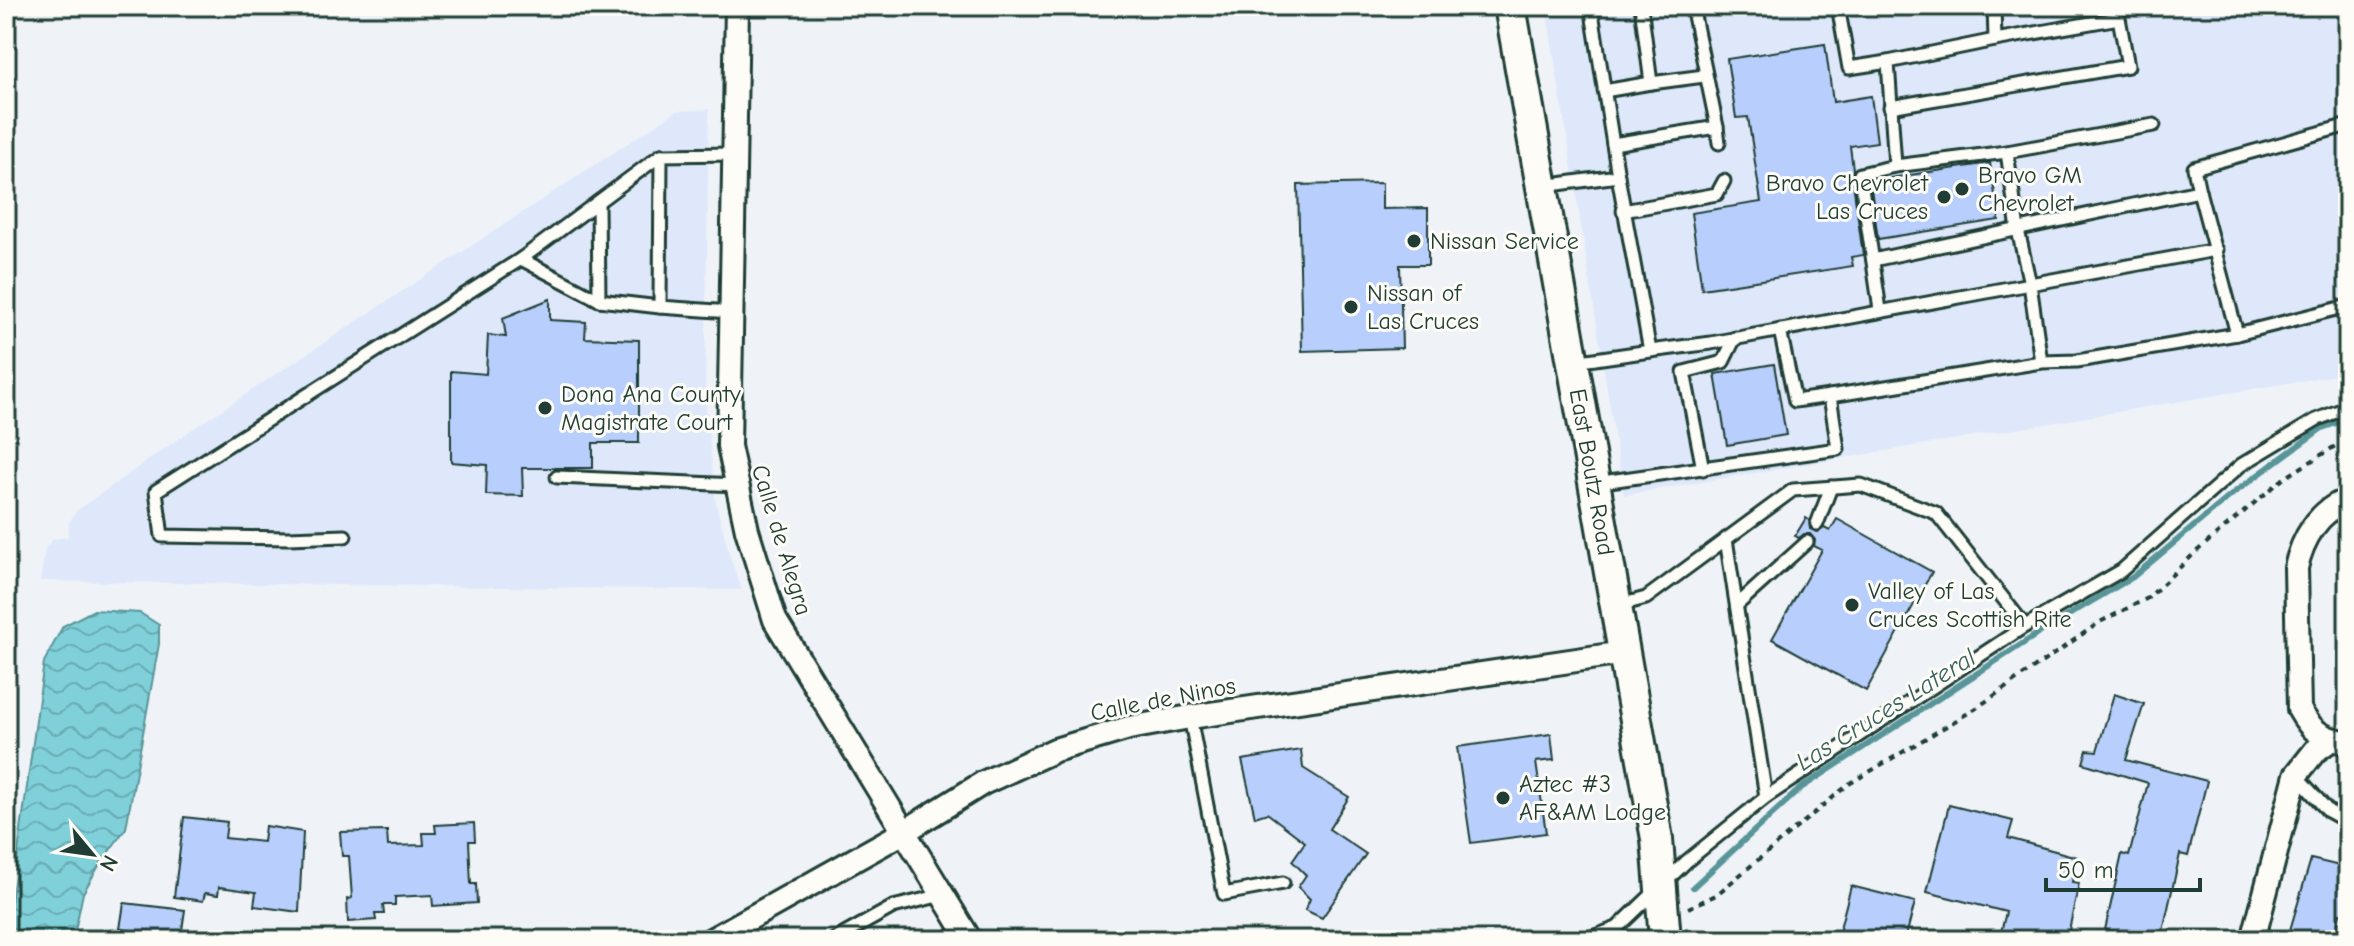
<svg xmlns="http://www.w3.org/2000/svg" width="2354" height="946" viewBox="0 0 2354 946" font-family="'Comic Neue',sans-serif">
<style>
.built{fill:#dee8fa}
.water{fill:url(#water-waves);stroke:#599598;stroke-width:2}
.lines{fill:none;stroke-linecap:round;stroke-linejoin:round}
.stream{stroke:#599598;stroke-width:6}
.building{fill:#b8cefd;stroke:#1f3d34;stroke-width:2}
.service-casing{stroke:#1f3d34;stroke-width:17}
.minor-casing{stroke:#1f3d34;stroke-width:28}
.secondary-casing{stroke:#1f3d34;stroke-width:36}
.path{stroke:#1f3d34;stroke-width:4;stroke-dasharray:6 6;stroke-linecap:butt}
.service{stroke:#fdfcf7;stroke-width:11}
.minor{stroke:#fdfcf7;stroke-width:22}
.secondary{stroke:#fdfcf7;stroke-width:30}
.poi-dot{fill:#1f3d34;stroke:#fdfcf7;stroke-width:3}
.labels{text-anchor:middle;dominant-baseline:central;stroke-width:6;stroke-linejoin:round;paint-order:stroke}
.poi-label{font-size:24px;fill:#1f3d34;stroke:#fdfcf7;text-anchor:start}
.street-label{font-size:24px;fill:#1f3d34;stroke:#fdfcf7}
.water-label{font-size:26px;font-style:italic;fill:#37625e;stroke:#fdfcf7}
</style>
<defs>
<pattern id="water-waves" width="16" height="10" patternUnits="userSpaceOnUse" patternTransform="scale(2)"><rect width="16" height="10" fill="#80d0da"/><path d="M0 5q4-4 8 0t8 0" fill="none" stroke="#68aab2"/></pattern>
</defs>
<rect width="100%" height="100%" fill="#eff3f8"/>
<filter id="ink" filterUnits="userSpaceOnUse"><feTurbulence type="fractalNoise" baseFrequency=".0125" numOctaves="2"/><feDisplacementMap in="SourceGraphic" scale="16" xChannelSelector="R" yChannelSelector="G"/><feConvolveMatrix kernelMatrix="1 2 1 2 8 2 1 2 1" color-interpolation-filters="sRGB"/></filter>
<g filter="url(#ink)">
<g class="built">
<path d="M1546,6H2348V373L1624,495Z"/>
<path d="M709,109L705,396L716,504L731,560L742,590L40,581L45,549L53,539L68,537L69,523L76,511L191,430L677,111Z"/>
</g>
<path class="water" d="M94,610L140,613L159,625V644L126,828L100,864L83,893L73,940H6L44,662L63,626Z"/>
<g class="lines">
<path class="stream" d="M1693,887L1801,788L2045,629L2133,577L2235,492L2322,428L2348,419"/>
</g>
<g class="building">
<path d="M1825,44L1833,102L1871,96L1877,142L1850,146L1853,169L1852,175L1863,255L1851,257L1853,266L1702,289L1691,213L1761,202L1748,117L1736,118L1727,59Z"/>
<path d="M1990,163L1999,220L1878,239L1870,181Z"/>
<path d="M1382,183V209L1428,208V265H1400L1402,348L1302,351L1298,185Z"/>
<path d="M550,299V320L586,322L585,338L639,340V443H593V468H522L523,496L486,495L487,465L451,462V371L486,374L488,335L506,337L503,318Z"/>
<path d="M1774,364L1786,435L1727,445L1715,374Z"/>
<path d="M1806,518L1809,520L1810,529L1818,532L1824,528L1830,531L1837,519L1932,572L1866,691L1772,639L1822,550L1814,546L1815,540L1810,534H1804L1799,538L1795,536Z"/>
<path d="M2114,694L2144,704L2126,760L2207,781L2188,856L2180,854L2161,940L2105,930L2122,854L2129,856L2148,783L2083,763L2087,750L2097,751Z"/>
<path d="M1551,734L1554,760L1536,762L1546,833L1471,843L1457,747Z"/>
<path d="M1301,750L1303,768L1349,797L1329,829L1366,854L1322,918L1305,910L1310,899L1298,887L1306,875L1292,861L1305,842L1267,813L1255,817L1242,760Z"/>
<path d="M1949,805L2013,821L2008,838L2077,857L2072,882L2079,883L2067,940H1999L2006,912L1927,892Z"/>
<path d="M184,817L227,822L225,838L263,842L265,826L303,832L299,912L254,906L256,892L219,887L218,895L205,893L203,901L174,897Z"/>
<path d="M474,823L475,841H469L471,884H476L477,903L433,906L432,895L395,897V905H383L384,914H375L376,920L348,922L347,899L352,898L349,856H342L340,832L387,831L388,846L424,845L423,833H436L435,825Z"/>
<path d="M2311,859L2348,868V915L2340,913L2334,940H2287Z"/>
<path d="M1851,886L1915,902L1905,940H1837Z"/>
<path d="M124,903L185,910L181,937L120,929Z"/>
</g>
<g class="lines">
<g class="service-casing">
<g id="service">
<path d="M1838,6L1849,68L1888,62"/>
<path d="M1651,83L1704,76"/>
<path d="M1604,91L1651,83L1641,6"/>
<path d="M1890,107L2128,66L2119,18L1995,40"/>
<path d="M1717,127L1719,143"/>
<path d="M1613,144L1717,127L1692,6"/>
<path d="M2007,152L2154,125"/>
<path d="M1543,186L1618,176L1591,6"/>
<path d="M2199,191L2237,334"/>
<path d="M598,202L599,300"/>
<path d="M1623,211L1717,194L1724,181"/>
<path d="M521,259L661,155"/>
<path d="M1873,260L2199,191L2194,168L2348,125"/>
<path d="M1880,310L1860,174L1895,166"/>
<path d="M731,312L660,307L661,155L734,154"/>
<path d="M1780,330L1795,401L1830,396"/>
<path d="M1650,351L1711,343L2030,284L2018,230L2007,152L1895,166L1888,62L1995,40L1994,6"/>
<path d="M1574,362L1650,351L1618,176"/>
<path d="M2041,362L2030,284L2216,250"/>
<path d="M1703,469L1684,372L1723,362L1735,338"/>
<path d="M557,477L737,485"/>
<path d="M1595,483L1838,449L1830,396L2041,362L2077,361L2237,334L2348,306"/>
<path d="M1817,524L1831,487"/>
<path d="M345,536L288,538L162,536L156,491L521,259L599,300L660,307"/>
<path d="M1726,539L1766,797"/>
<path d="M1737,605L1807,542"/>
<path d="M1616,606L1646,598L1793,490L1861,485L1936,513L2025,626"/>
<path d="M1190,717L1224,894L1283,883"/>
<path d="M2296,775L2328,811L2348,822"/>
<path d="M834,940L893,907L942,895"/>
<path d="M1584,940L1617,928L1687,861L1766,797L2025,626L2121,571L2241,465L2316,420L2348,407"/>
</g>
</g>
<g class="minor-casing">
<g id="minor">
<path d="M737,6L729,446L747,530L775,620L970,940"/>
<path d="M2348,500C2319,510 2302,539 2296,568L2299,709C2311,731 2323,740 2348,742"/>
<path d="M711,940L904,832L983,783L1055,750L1129,728L1190,717L1624,653"/>
<path d="M2253,940L2296,775L2315,751L2329,741"/>
</g>
</g>
<g class="secondary-casing">
<path id="secondary" d="M1510,6L1657,839L1665,940"/>
</g>
<path class="path" d="M1688,908L1716,895L1849,784L1975,709L2100,622L2148,598L2197,551L2283,479L2348,438"/>
<use href="#service" class="service"/>
<use href="#minor" class="minor"/>
<use href="#secondary" class="secondary"/>
</g>
</g>
<g class="poi-dot">
<circle cx="1962" cy="189" r="8"/>
<circle cx="1944" cy="197" r="8"/>
<circle cx="1414" cy="241" r="8"/>
<circle cx="1351" cy="307" r="8"/>
<circle cx="545" cy="408" r="8"/>
<circle cx="1852" cy="605" r="8"/>
<circle cx="1503" cy="798" r="8"/>
</g>
<g class="labels">
<g class="poi-label">
<text x="1978" y="175">Bravo GM<tspan x="1978" dy="28">Chevrolet</tspan></text>
<text x="1928" y="183" text-anchor="end">Bravo Chevrolet<tspan x="1928" dy="28">Las Cruces</tspan></text>
<text x="1430" y="241">Nissan Service</text>
<text x="1367" y="293">Nissan of<tspan x="1367" dy="28">Las Cruces</tspan></text>
<text x="561" y="394">Dona Ana County<tspan x="561" dy="28">Magistrate Court</tspan></text>
<text x="1868" y="591">Valley of Las<tspan x="1868" dy="28">Cruces Scottish Rite</tspan></text>
<text x="1519" y="784">Aztec #3<tspan x="1519" dy="28">AF&amp;AM Lodge</tspan></text>
</g>
<g class="street-label">
<text transform="translate(1592 472) rotate(80)">East Boutz Road</text>
<text transform="translate(782 540) rotate(73)">Calle de Alegra</text>
<text transform="translate(1163 699) rotate(-11)">Calle de Ninos</text>
</g>
<g class="water-label">
<text transform="translate(1886 710) rotate(-32)">Las Cruces Lateral</text>
</g>
</g>
<rect width="2354" height="946" fill="none" stroke="#fdfcf7" stroke-width="32"/>
<rect x="16" y="16" width="2322" height="914" fill="none" stroke="#1f3d34" stroke-width="3" filter="url(#ink)"/>
<g transform="translate(92 854) rotate(119)" stroke="#fdfcf7" stroke-width="6" paint-order="stroke">
<path d="M0-6L14 30L0 20L-14 30Z" fill="#1f3d34"/>
<text y="-12" font-size="22" font-weight="bold" text-anchor="middle" fill="#1f3d34">N</text>
</g>
<path d="M2046 878v12h154v-12" fill="none" stroke="#1f3d34" stroke-width="4"/>
<text x="2058" y="878" font-size="24" fill="#1f3d34" stroke="#fdfcf7" stroke-width="6" paint-order="stroke">50 m</text>
</svg>
